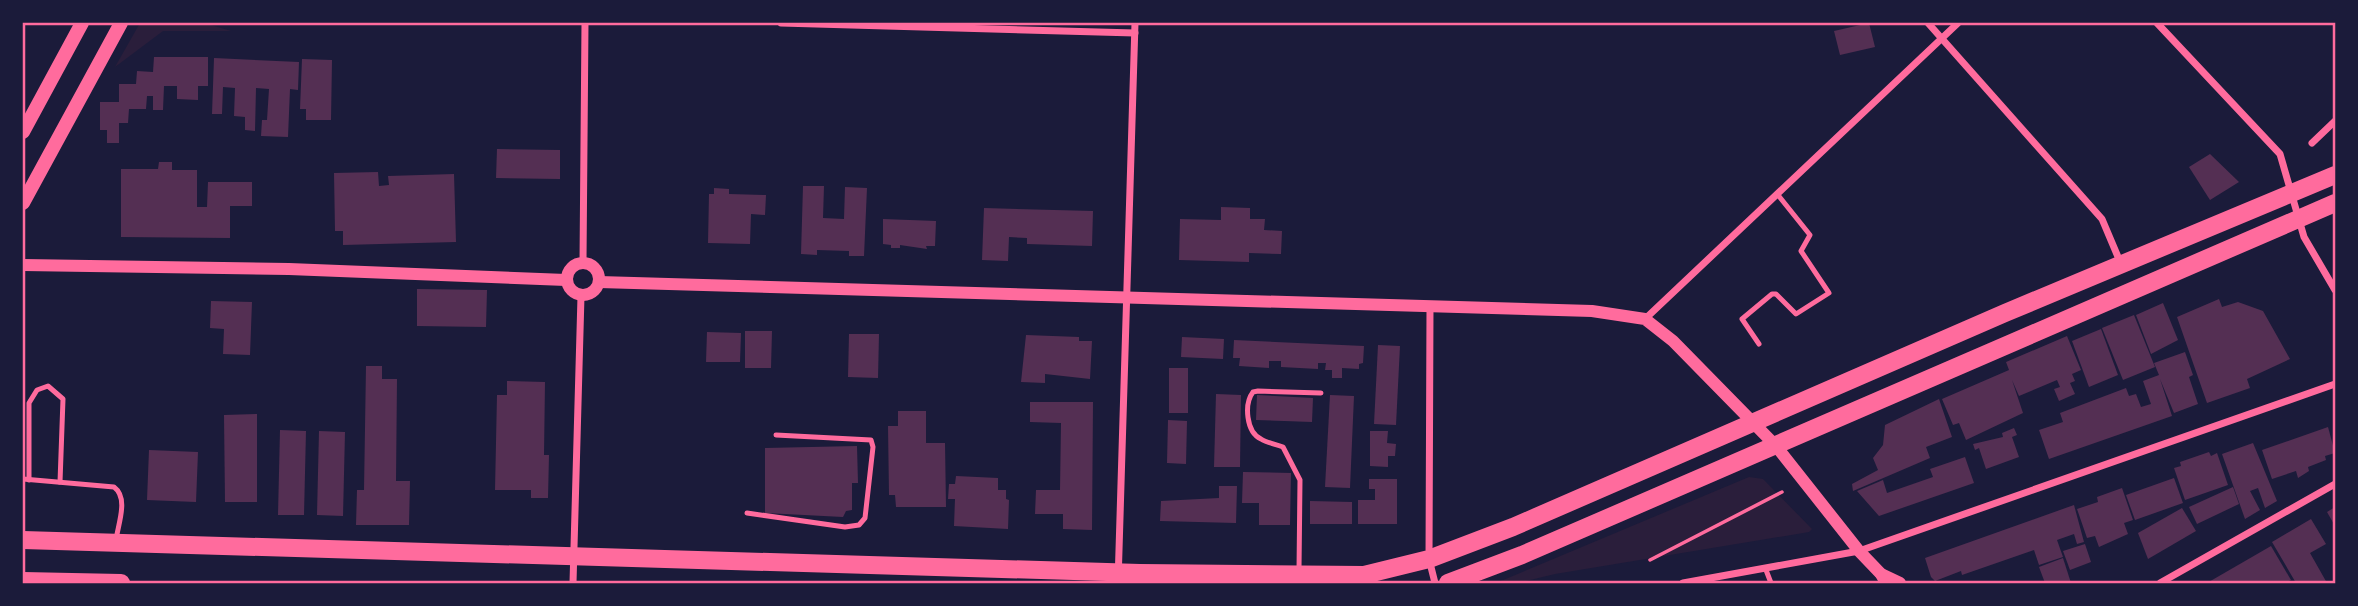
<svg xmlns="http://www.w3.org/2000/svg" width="2358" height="606" viewBox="0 0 2358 606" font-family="Rubik,sans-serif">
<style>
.green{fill:#2a1e3b}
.building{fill:#542f53}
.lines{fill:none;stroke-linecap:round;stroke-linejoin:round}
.path{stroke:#ff6b9d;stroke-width:3.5}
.service{stroke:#ff6b9d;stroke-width:5}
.minor{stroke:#ff6b9d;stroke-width:7}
.tertiary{stroke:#ff6b9d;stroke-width:12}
.secondary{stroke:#ff6b9d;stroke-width:14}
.primary{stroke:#ff6b9d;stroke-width:18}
.neatline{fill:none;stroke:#ff6b9d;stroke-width:2.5}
</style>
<rect width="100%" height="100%" fill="#1b1b3a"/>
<g class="green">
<path d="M140,23H204L231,31H163L115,67Z"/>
<path d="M1749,477L1763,479L1812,529L1809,532L1555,574L1518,583H1496Z"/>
</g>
<g class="building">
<path d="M1869,23L1875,47L1840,55L1834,31Z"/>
<path d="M154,57H208V86H198V100L177,99V86H164L163,110H153V96H147L146,109H129L128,123H119V143H107V130H100V102H119V84H136L137,71L153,72Z"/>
<path d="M214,58L299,62L298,90L290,89L288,137L261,136L262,120H267L269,89L256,88L255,131L245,130V117L234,116L235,88L223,87L222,114H212Z"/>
<path d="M302,59L332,60L331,120H306V109H300Z"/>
<path d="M497,149L560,150V179L496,178Z"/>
<path d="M2210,154L2239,182L2210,200L2189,167Z"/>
<path d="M159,162H172V170H197V207H207L208,182H252V206H230V238L121,237V169H158Z"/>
<path d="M378,172L379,186L389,185L388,176L454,174L456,242L343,245V231H335L334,173Z"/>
<path d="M803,186H824L823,218L844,219L845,187L867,188L864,256H849V251L817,250V255L801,254Z"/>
<path d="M714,188L729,189V194L766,195L765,215L751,214L750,244L708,243L709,194H714Z"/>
<path d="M1221,207L1250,208V219H1265L1264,230L1282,231L1281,254L1249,253V262L1179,260L1180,219L1221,220Z"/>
<path d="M984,208L1093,211L1092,246L1027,244V238L1009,237L1008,261L982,260Z"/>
<path d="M883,219L936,221L935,246H926L927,249L900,245V248H891V245L883,244Z"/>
<path d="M417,289L487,290L486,327L417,326Z"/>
<path d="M2219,299L2222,307L2238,302L2263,311L2290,359L2247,379L2250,388L2207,403L2177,317Z"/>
<path d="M211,301L252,302L250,355L223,354L224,329L210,328Z"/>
<path d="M2163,303L2178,340L2151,354L2136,315Z"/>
<path d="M2134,315L2155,367L2123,380L2102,328Z"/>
<path d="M2101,329L2118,375L2089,387L2072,341Z"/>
<path d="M745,331H772L771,368H745Z"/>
<path d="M707,332L741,333L740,362H706Z"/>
<path d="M849,334H879L878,378L848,377Z"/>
<path d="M1026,335L1079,337V341H1092L1090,379L1045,374V383L1021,382Z"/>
<path d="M2067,336L2081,370L2072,374L2075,381L2070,383L2075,394L2059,401L2054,389L2060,387L2057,380L2019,396L2012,380L2023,413L1966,440L1959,423L1953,425L1942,399L2009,370L2006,362Z"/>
<path d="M1182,337L1224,339L1223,359L1181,357Z"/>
<path d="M1234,340L1364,346L1363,363L1359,364V369L1342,368V378H1332V370H1325L1326,363H1318V369L1281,367V361H1269V368L1239,366L1240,358H1233Z"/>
<path d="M1378,345L1400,346L1396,425L1374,424Z"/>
<path d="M2185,352L2193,375L2189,377L2198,404L2174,413L2160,379L2172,416L2049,459L2039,430L2063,422L2060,413L2126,388L2129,396L2136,394L2141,407L2151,404L2143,381L2159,375L2154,363Z"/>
<path d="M366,366H382V379H397L396,481H410L409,525H356L357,490H364Z"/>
<rect x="1169" y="368" width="19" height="45"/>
<path d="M507,381L545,382L544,455H549L548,498H531V490H495L497,395H507Z"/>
<path d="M1216,394L1241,395L1240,467H1214Z"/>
<path d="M1257,395L1313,398L1312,422L1256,420Z"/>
<path d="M1330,395L1354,396L1350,488L1325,487Z"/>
<path d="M1939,399L1952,437L1926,447L1930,458L1853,491L1852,484L1878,470L1873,458L1883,445L1885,425Z"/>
<path d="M1030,402H1093L1092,530L1063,529V514H1035L1036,490H1060L1061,423L1030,422Z"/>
<path d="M898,411H926V443H945L946,507H896L895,495H889L888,426H898Z"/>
<path d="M257,414V502H225L224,415Z"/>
<path d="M1168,420L1187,421L1186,464L1167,463Z"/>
<path d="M2328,427L2335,453L2325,456L2326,460L2308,467L2309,471L2298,478L2296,471L2272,479L2262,450Z"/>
<path d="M2014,428L2017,435L2012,437L2019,457L1986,469L1979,448L1975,450L1973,444L2003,437L2002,433Z"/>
<path d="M280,430L306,431L304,515H278Z"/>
<path d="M319,431L345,432L343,516L317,515Z"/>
<path d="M1370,431H1388L1387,443L1396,444L1395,456H1388V467L1370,466Z"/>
<path d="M2253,443L2277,501L2265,508L2258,488L2250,491L2260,510L2245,519L2222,454Z"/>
<path d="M857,446L858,483H852V510L846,511L843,517L765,513V448Z"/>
<path d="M149,450L198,452L196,502L147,500Z"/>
<path d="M2209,452L2211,456L2217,453L2228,485L2185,500L2174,468L2181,466L2180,462Z"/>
<path d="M1965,457L1974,483L1879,516L1857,491L1883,480L1887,493L1933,477L1930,469Z"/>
<path d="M1243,472L1291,473L1290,525H1259V503H1242Z"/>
<path d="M956,476L998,478V490H1006V499L1009,500L1008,529L954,526L955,499H948L949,484H955Z"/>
<path d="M2174,478L2183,503L2135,520L2126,495Z"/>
<path d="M1369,479H1397V524H1358V500H1375V489H1369Z"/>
<path d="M1219,486H1237L1236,523L1160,521L1161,501L1219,498Z"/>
<path d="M2233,487L2239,504L2197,524L2189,507Z"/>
<path d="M2122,488L2133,520L2124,523L2128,534L2099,547L2095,536L2087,538L2077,509L2098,502L2097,497Z"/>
<path d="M1310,501L1352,502V524H1310Z"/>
<path d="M2074,505L2084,542L2077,544L2074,534L2057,540L2063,557L2039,565L2034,550L1962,575L1961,571L1935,581L1931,577L1925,558Z"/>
<path d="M2335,507V526L2327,512Z"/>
<path d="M2182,508L2196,531L2148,559L2138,533Z"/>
<path d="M2311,519L2326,544L2310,553L2327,583H2296L2272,542Z"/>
<path d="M2085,544L2091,562L2070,570L2063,551Z"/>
<path d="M2271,546L2291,580L2285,583H2207Z"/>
<path d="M2063,558L2071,583H2045L2039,567Z"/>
</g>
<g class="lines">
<path class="path" d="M1650,560L1782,492"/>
<g class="service">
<path d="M1759,344L1742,319L1772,294H1776L1796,314L1829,293L1801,251L1810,235L1778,195"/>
<path d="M23,479L114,487C129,498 118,524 116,540"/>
<path d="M29,480V403L37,390L48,386L63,399L60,482"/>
<path d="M747,513L845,527L859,525L865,518L873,447L871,440L776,435"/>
<path d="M1299,570L1300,480L1283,447C1276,444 1267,443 1261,439C1246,432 1244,404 1253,392L1258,391L1321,393"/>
<path d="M1766,570L1771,583"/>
</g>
<g class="minor">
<path d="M781,23L1135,33"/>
<path d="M1928,23L2102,219L2121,264"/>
<path d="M2157,23L2280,154L2304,237L2335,290"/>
<path d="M2312,143L2335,121"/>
<path d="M583,263L585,23"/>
<path d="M1430,307L1429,559L1435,583"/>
<path d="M1645,319L1958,23"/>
<path d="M573,583L581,296"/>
<path d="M1118,583L1135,23"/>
<path d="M1683,583L1859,551L2335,384"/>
<path d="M2160,583L2335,484"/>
</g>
<g class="tertiary">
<circle cx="583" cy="279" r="16"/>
<path d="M23,265L289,269L566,280"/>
<path d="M599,282L1592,311L1645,319L1673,341L1776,446L1859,551L1881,574L1886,583"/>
<path d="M1881,574L1900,583"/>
</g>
<g class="secondary">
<path d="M23,132L82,23"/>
<path d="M23,203L121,23"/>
</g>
<g class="primary">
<path d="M23,540L1140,573L1364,575L1429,559L1513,527L2005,313L2335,175"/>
<path d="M23,581L121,583"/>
<path d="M1448,583L1522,555L2335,203"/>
</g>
</g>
<rect width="2358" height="606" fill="none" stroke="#1b1b3a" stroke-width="49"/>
<rect x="24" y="24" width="2310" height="558" class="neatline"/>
</svg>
